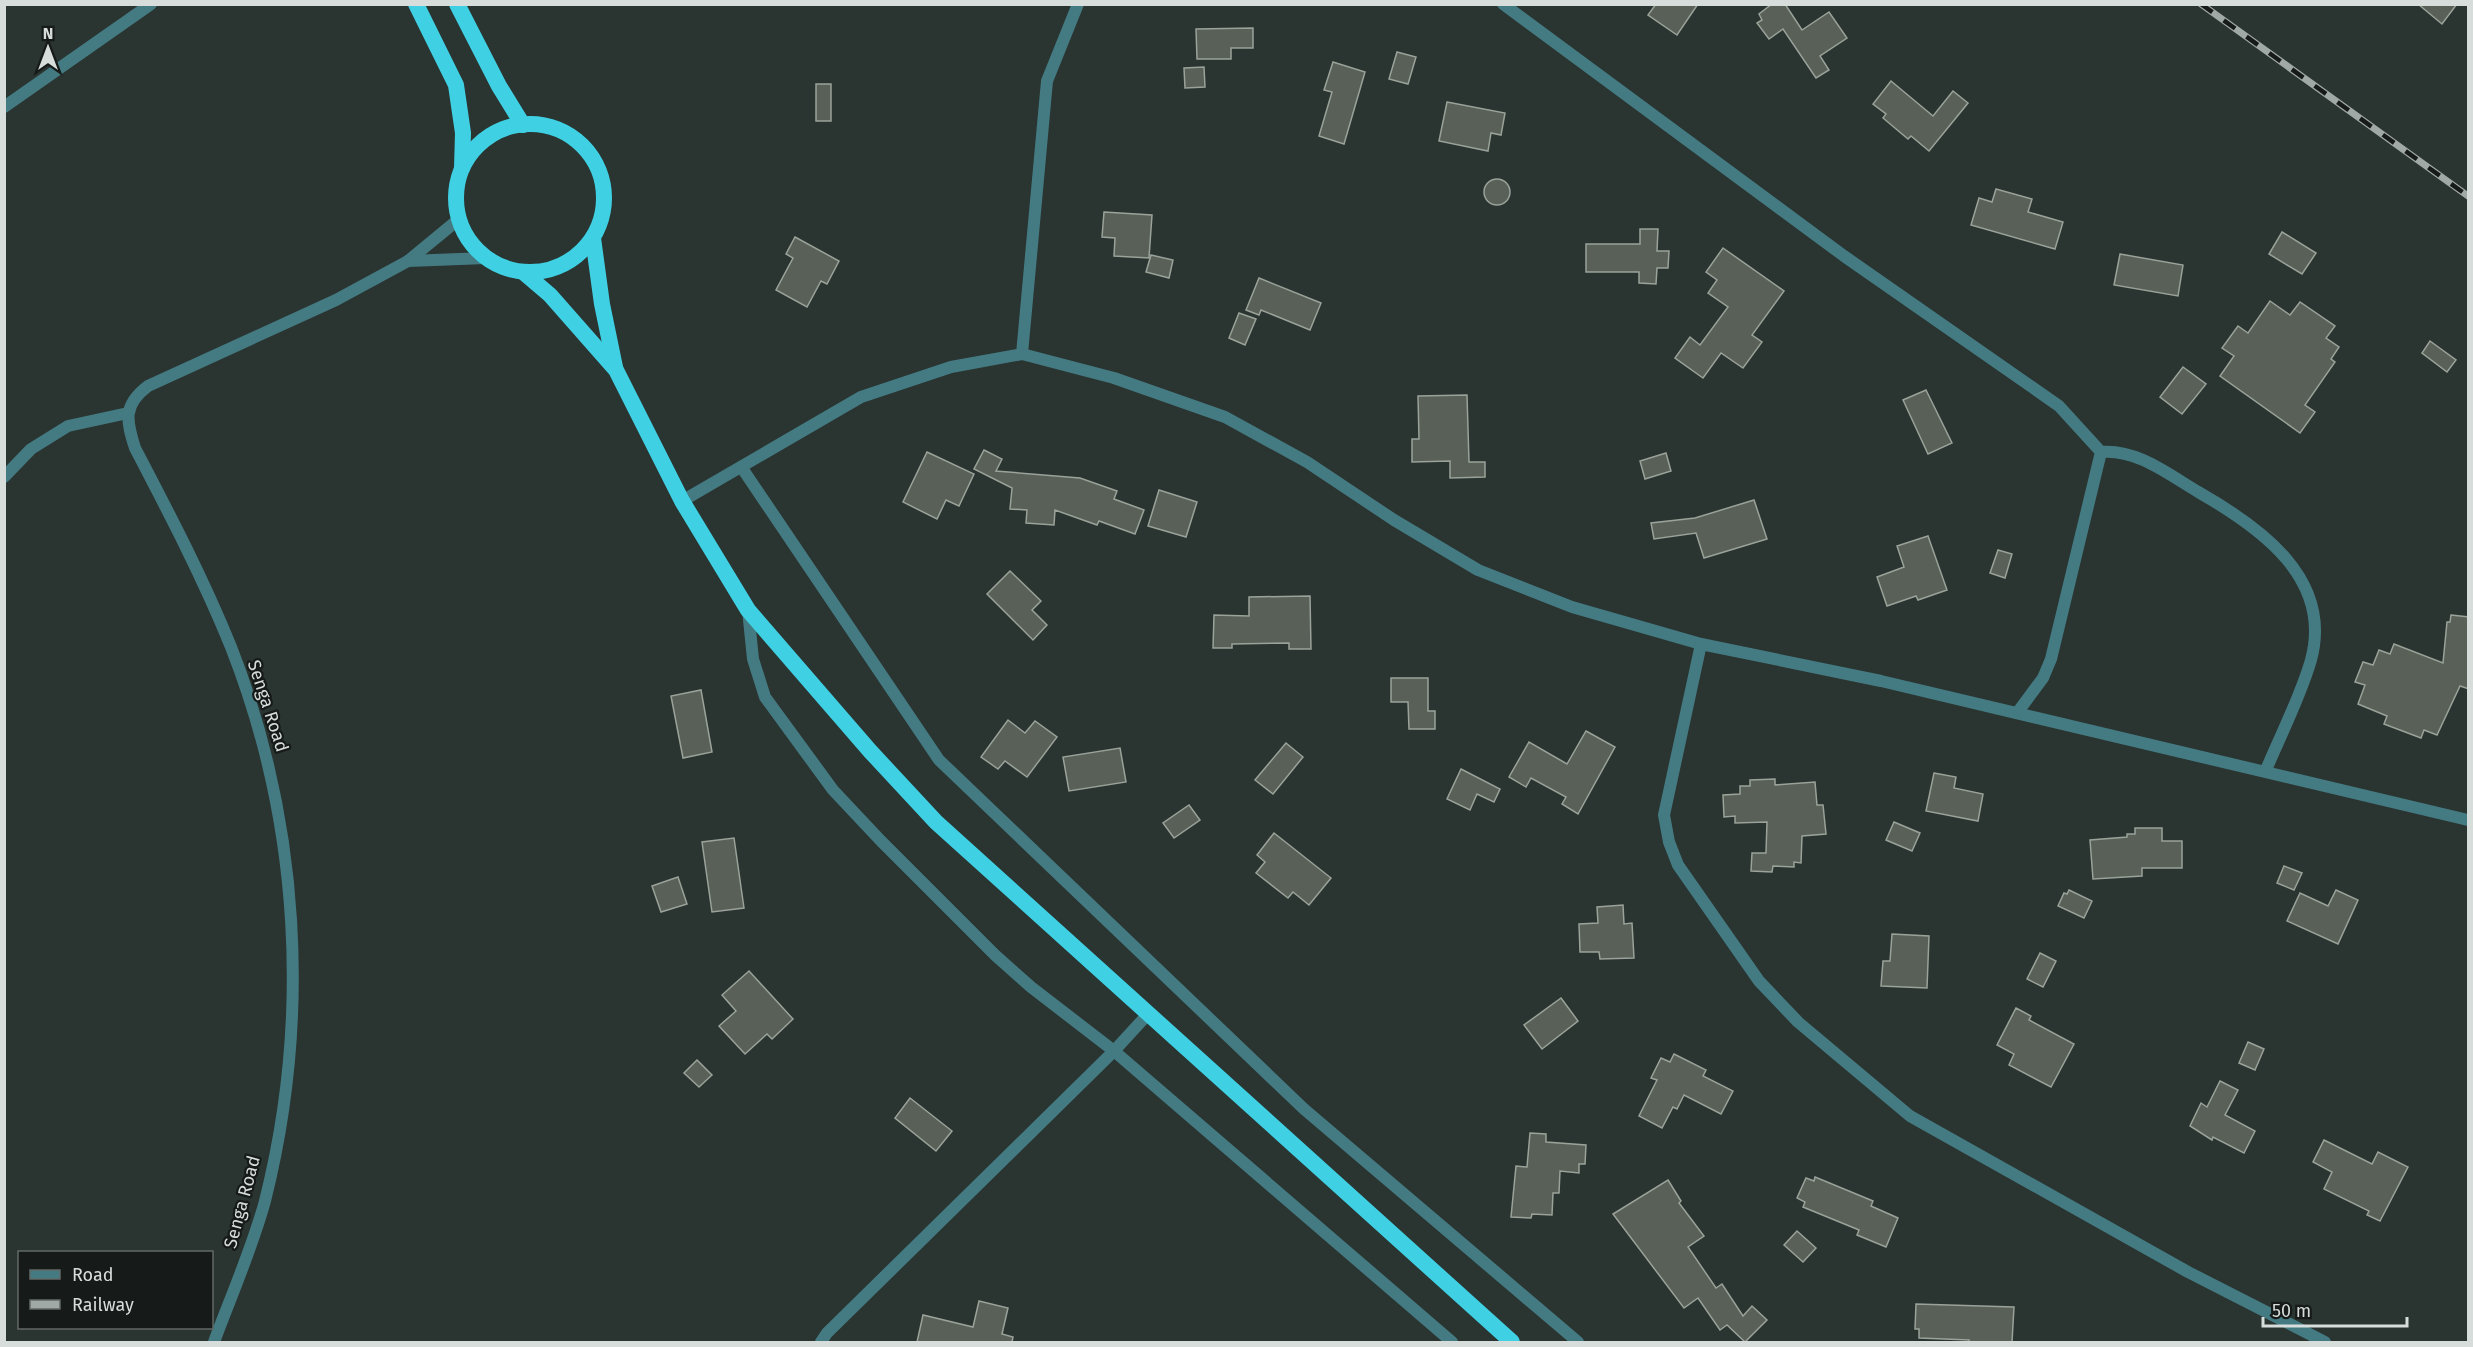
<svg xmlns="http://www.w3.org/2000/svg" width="2473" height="1347" viewBox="0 0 2473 1347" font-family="'Fira Sans',sans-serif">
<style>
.building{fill:#596058;stroke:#9aa299;stroke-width:1.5}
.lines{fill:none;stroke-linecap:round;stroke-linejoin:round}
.service{stroke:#447b82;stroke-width:12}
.minor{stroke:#447b82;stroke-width:12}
.trunk{stroke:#3fd1e3;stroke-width:16}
.rail-casing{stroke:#a1a9a7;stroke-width:7}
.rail{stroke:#161b19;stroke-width:4.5;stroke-dasharray:14;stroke-linecap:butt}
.labels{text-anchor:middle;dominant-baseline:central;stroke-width:4.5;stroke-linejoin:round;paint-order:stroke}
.street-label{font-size:18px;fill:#d6dddb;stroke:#161b19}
</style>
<rect width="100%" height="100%" fill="#2a3431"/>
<g class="building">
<path d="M1656,4H1698L1677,35L1648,15Z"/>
<path d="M1772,4H1785L1802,30L1829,12L1847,38L1820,56L1829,70L1816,78L1783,29L1769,39L1757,23L1762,20L1759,14Z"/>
<path d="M2418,4H2457L2442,24Z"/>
<path d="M1253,28V48H1231V59H1197L1196,29Z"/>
<path d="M1397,52L1416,57L1408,84L1389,79Z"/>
<path d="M1333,62L1365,72L1344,144L1319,136L1332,92L1324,90Z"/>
<path d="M1204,67L1205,87L1185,88L1184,68Z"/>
<path d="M1891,81L1933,116L1953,91L1968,103L1929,151L1911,136L1908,139L1883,118L1886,114L1873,104Z"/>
<rect x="816" y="84" width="15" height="37"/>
<path d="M1447,102L1505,113L1501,135L1491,133L1488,151L1439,141Z"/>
<circle cx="1497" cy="192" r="13"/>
<path d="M1996,189L2032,199L2028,212L2063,222L2055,249L1971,225L1979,198L1992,202Z"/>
<path d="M1104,212L1152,215L1149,258L1114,256L1115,238L1102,237Z"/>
<path d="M1640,229H1658L1657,251H1669L1668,268H1657L1656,284L1639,283V272H1586V244H1640Z"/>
<path d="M2282,232L2316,253L2302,274L2269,254Z"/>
<path d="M795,237L839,261L827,284L821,281L807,307L776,290L793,258L786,254Z"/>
<path d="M1723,248L1784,291L1752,335L1762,342L1743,368L1721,353L1703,378L1675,358L1690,337L1700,345L1728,307L1708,293L1717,280L1706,272Z"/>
<path d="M2120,254L2183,265L2178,296L2114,285Z"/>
<path d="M1151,255L1173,260L1169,278L1146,272Z"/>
<path d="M1259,278L1321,303L1310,330L1261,310L1259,315L1246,310Z"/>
<path d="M2270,301L2290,315L2300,302L2335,326L2326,338L2339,347L2331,359L2335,362L2305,405L2315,412L2300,433L2220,376L2234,356L2222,348L2238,326L2248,333Z"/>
<path d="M1239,313L1256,319L1245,345L1229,338Z"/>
<path d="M2430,341L2456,360L2447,372L2422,353Z"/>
<path d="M2183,367L2206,384L2182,414L2160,397Z"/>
<path d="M1926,390L1952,443L1928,454L1903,400Z"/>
<path d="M1467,395L1469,462H1485V477L1450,478V461L1412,462V439H1419L1418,396Z"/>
<path d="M984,450L1002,459L996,471L1080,478L1117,491L1114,499L1144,510L1135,534L1099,521L1097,525L1055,510L1054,525L1026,523L1027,510L1010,509L1012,488L974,469Z"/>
<path d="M927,452L974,474L959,506L946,500L937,519L903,502Z"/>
<path d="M1666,453L1671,471L1645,479L1640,461Z"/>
<path d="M1159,490L1197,502L1186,537L1148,526Z"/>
<path d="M1754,500L1767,539L1704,558L1696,533L1654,539L1651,523L1695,518Z"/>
<path d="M1928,536L1947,590L1918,600L1916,596L1887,606L1877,577L1904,567L1897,546Z"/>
<path d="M1998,550L2012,554L2005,578L1990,573Z"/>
<path d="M1010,571L1041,601L1032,610L1047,625L1033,640L987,594Z"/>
<path d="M1310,596L1311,649H1289V643L1232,644V648H1213L1214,615L1249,616V597Z"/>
<path d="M2451,615L2469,617V689L2460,686L2437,735L2424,730L2421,738L2384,724L2387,716L2358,704L2365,685L2355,682L2363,662L2373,665L2379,650L2390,654L2394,644L2443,663L2447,622H2450Z"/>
<path d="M1391,678H1428V711H1435V729H1409L1408,702H1391Z"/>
<path d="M701,690L712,752L683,758L671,696Z"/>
<path d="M1008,720L1025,733L1035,721L1057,737L1027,777L1005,761L998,769L981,757Z"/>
<path d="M1586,731L1615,747L1578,814L1562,804L1566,797L1531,778L1526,787L1509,777L1529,742L1567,764Z"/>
<path d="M1286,743L1303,757L1273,794L1255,780Z"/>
<path d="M1120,748L1126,782L1069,791L1063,757Z"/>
<path d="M1461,769L1500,789L1494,802L1477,794L1470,810L1447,799Z"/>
<path d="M1934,773L1956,777L1954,788L1983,794L1978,821L1926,811Z"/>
<path d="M1775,779V785L1815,782L1817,805H1823L1826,834L1802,836L1801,863L1794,862V867L1773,866L1772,872L1751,871L1752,853H1766L1767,822L1735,823V816L1724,817L1723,795L1740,794V786H1750V780Z"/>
<path d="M1189,805L1200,820L1174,838L1163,823Z"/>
<path d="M1894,822L1920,833L1912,851L1886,840Z"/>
<path d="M2135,828H2162V841H2182V868H2142V876L2093,879L2090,840L2127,837V834H2135Z"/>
<path d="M1274,833L1331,878L1309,905L1293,892L1288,898L1256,873L1265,862L1257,855Z"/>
<path d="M734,838L744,908L712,912L702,842Z"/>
<path d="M2284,866L2302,873L2294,890L2277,883Z"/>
<path d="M678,877L687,904L661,912L652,886Z"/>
<path d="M2069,890L2092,901L2084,918L2058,906L2064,893L2067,894Z"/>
<path d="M2336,890L2358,900L2338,944L2287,921L2300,893L2328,906Z"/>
<path d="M1623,905L1624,924L1632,923L1634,958L1600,959L1599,952H1580L1579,924L1598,923L1597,907Z"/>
<path d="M1892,934L1929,936L1927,988L1881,986L1883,961H1890Z"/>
<path d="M2040,953L2056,961L2043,987L2027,979Z"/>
<path d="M749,971L793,1019L772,1039L767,1034L745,1054L719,1026L736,1011L722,995Z"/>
<path d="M1561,998L1578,1021L1542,1049L1524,1025Z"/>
<path d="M2016,1008L2031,1016L2029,1020L2074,1044L2051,1087L2009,1065L2014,1054L1997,1045Z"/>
<path d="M2248,1042L2264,1049L2255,1070L2239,1063Z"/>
<path d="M1674,1054L1706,1070L1703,1076L1733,1091L1721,1114L1684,1095L1677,1109L1673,1107L1662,1128L1639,1116L1657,1080L1651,1078L1661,1058L1670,1062Z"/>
<path d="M697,1060L712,1075L699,1087L684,1073Z"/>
<path d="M2220,1081L2238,1090L2225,1115L2255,1131L2244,1153L2213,1137L2212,1140L2190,1126L2201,1103L2207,1107Z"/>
<path d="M910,1098L952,1131L936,1151L895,1118Z"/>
<path d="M1530,1133L1546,1134V1142L1586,1145L1585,1164H1579V1173L1560,1171L1559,1193H1553L1552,1215L1532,1214L1531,1218L1511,1217L1516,1166L1527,1167Z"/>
<path d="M2324,1140L2372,1164L2378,1152L2408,1167L2380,1221L2367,1215L2369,1211L2324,1189L2332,1172L2313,1162Z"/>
<path d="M1815,1177L1873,1201L1871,1206L1898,1218L1886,1247L1857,1235L1859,1230L1803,1207L1805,1202L1797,1198L1806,1178L1814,1181Z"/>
<path d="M1668,1180L1681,1201L1679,1203L1704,1236L1688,1247L1716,1288L1722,1284L1743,1316L1752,1306L1767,1320L1745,1342L1727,1325L1720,1330L1698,1298L1684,1308L1613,1214Z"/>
<path d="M1797,1231L1816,1248L1803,1262L1784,1245Z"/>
<path d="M979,1301L1008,1308L1002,1334L1013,1337L1012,1342H917L923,1315L973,1327Z"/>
<path d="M1916,1304L2014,1307L2012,1342H1969V1340L1919,1338V1329H1915Z"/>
</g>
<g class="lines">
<path class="service" d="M4,477L31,449L68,426L128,413"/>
<g class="minor">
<path d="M1503,4L1844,256L2059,406L2101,452L2051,659L2043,678L2017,713"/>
<path d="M4,107L151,4"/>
<path d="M408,261L486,258"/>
<path d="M1022,354L1047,81L1078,4"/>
<path d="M2101,452C2138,449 2169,475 2200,493C2261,528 2333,579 2311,660C2300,698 2281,734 2266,770"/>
<path d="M742,468L939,760L1304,1109L1578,1342"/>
<path d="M682,501L861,397L951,367L1022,354L1114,378L1225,417L1307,462L1394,520L1478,570L1572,607L1701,644L1881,681L2468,820"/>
<path d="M748,610L753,659L765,697L833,790L881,841L995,955L1031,987L1114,1051L1452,1342"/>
<path d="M1701,644L1664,815L1669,842L1678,865L1759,981L1798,1022L1910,1116L2188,1272L2325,1342"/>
<path d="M214,1342C231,1296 252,1249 265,1201C311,1018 300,823 231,647C203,578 169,513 135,448C126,420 123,405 148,386L336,300L408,261L459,219"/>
<path d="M821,1342L827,1333L1114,1051L1148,1014"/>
</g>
<g class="trunk">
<path d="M416,4L456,85L463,133L462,168"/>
<path d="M457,4L499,86L523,125"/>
<circle cx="530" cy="198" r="74"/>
<path d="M593,238L602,304L615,367"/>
<path d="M523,272L550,295L616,370L682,501L748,610L870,751L936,822L1512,1342"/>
</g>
<g class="rail-casing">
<path id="rail" d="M2201,4L2468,196"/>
</g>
<use href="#rail" class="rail"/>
</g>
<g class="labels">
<g class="street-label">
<text transform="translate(268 706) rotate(72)">Senga Road</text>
<text transform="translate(242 1202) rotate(-75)">Senga Road</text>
</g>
</g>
<rect width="2473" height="1347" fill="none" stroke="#d6dddb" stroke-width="12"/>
<rect x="18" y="1251" width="195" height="78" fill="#161b19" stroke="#636967" stroke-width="1.5"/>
<rect x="30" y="1270" width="30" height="9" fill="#447b82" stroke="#636967" stroke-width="1.5"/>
<text x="72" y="1281" font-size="18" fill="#d6dddb">Road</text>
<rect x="30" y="1300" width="30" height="9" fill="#a1a9a7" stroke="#636967" stroke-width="1.5"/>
<text x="72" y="1311" font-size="18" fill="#d6dddb">Railway</text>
<g transform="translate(48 48)" stroke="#161b19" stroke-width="4.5" paint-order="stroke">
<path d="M0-4.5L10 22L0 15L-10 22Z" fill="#d6dddb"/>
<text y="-9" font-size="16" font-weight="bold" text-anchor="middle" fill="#d6dddb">N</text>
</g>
<path d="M2263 1317v9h144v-9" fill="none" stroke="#d6dddb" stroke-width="3"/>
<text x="2272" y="1317" font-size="18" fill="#d6dddb" stroke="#161b19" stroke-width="4.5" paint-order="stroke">50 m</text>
</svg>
